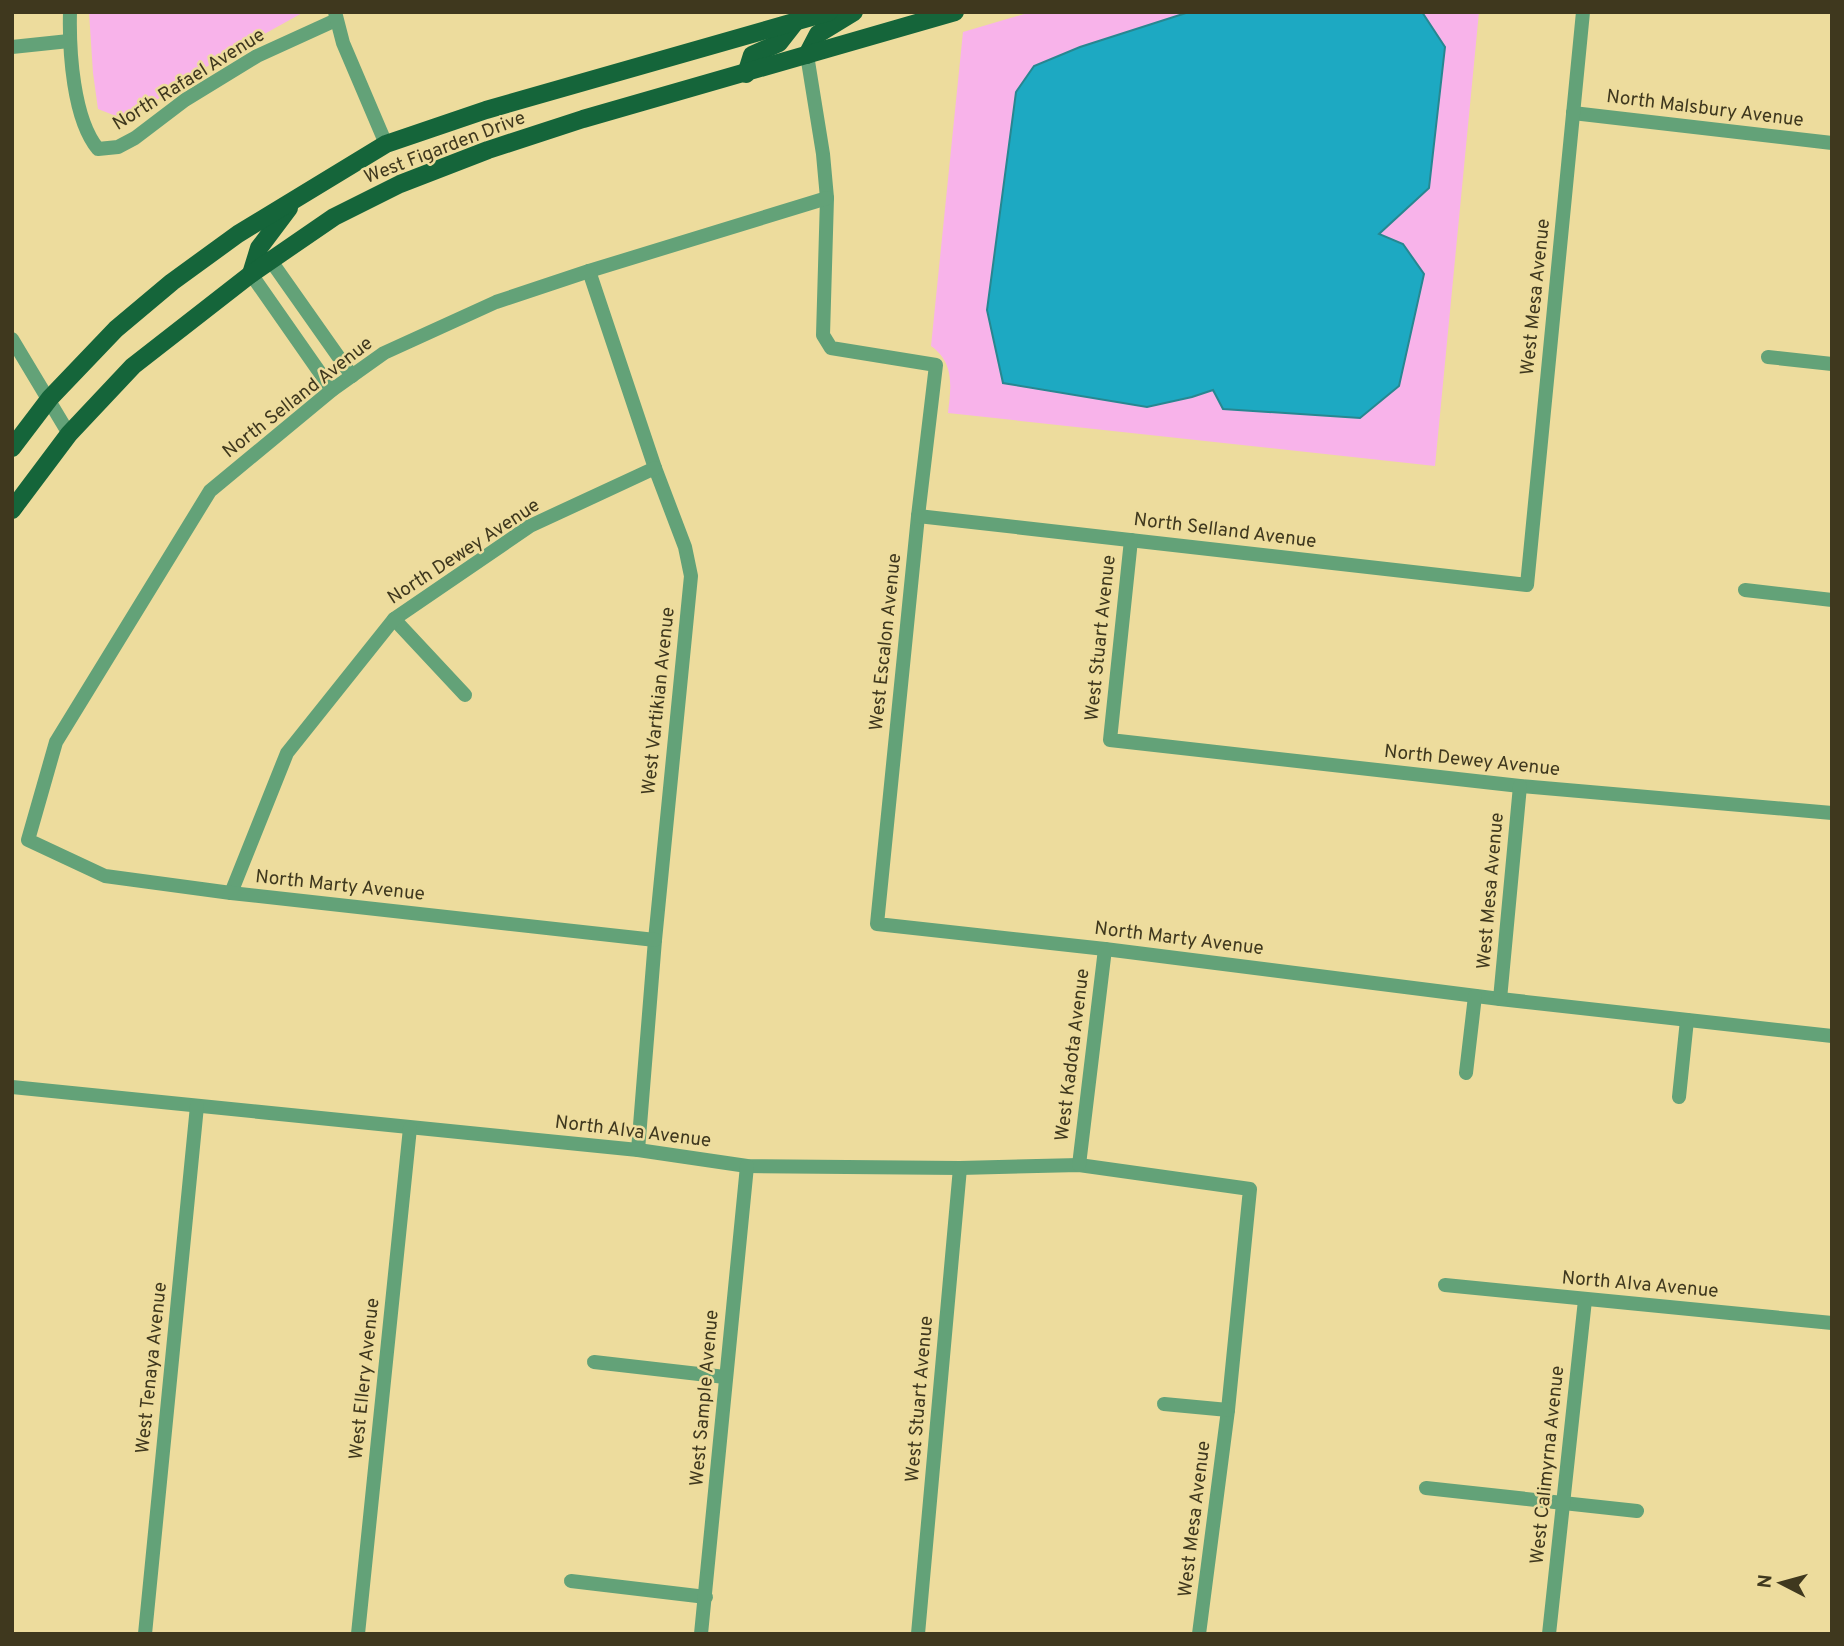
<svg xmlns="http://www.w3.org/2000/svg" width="1844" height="1646" viewBox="0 0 1844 1646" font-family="Overpass,sans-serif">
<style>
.green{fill:#f8b3ea}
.water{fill:#1da9c2;stroke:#278791;stroke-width:2}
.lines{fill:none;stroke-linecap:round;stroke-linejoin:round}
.minor{stroke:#63a278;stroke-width:14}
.tertiary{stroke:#63a278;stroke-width:14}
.primary{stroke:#15653a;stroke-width:18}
.labels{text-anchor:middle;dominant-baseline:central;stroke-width:5;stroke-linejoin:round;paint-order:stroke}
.street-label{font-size:19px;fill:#3f381e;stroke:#eddc9d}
</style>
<rect width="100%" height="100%" fill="#eddc9d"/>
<g class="green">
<path d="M89,12H304L214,62L126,120L98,109L93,73Z"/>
<path d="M1031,12H1479L1435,466L948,413C951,387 955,363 931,346L963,32Z"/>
</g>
<path class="water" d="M1189,12H1422L1445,47L1429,188L1379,234L1403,244L1424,274L1399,386L1360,418L1223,409L1213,390L1192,397L1147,407L1003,383L987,310L1016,92L1034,66L1080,47Z"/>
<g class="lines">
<g class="minor">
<path d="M70,12C69,51 73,119 98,149L118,147L135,138L185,100L257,56L336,20"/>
<path d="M335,12L343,43L386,144"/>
<path d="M12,47L69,41"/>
<path d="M807,55L823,154L827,198L823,335L831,348L936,365L918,516L877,924L1105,949L1500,999L1832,1036"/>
<path d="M1573,113L1832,143"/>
<path d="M271,261L352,376"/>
<path d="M589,271L655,468L685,547L691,576L655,940L638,1150"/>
<path d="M251,274L332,390"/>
<path d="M1768,357L1832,364"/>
<path d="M918,516L1527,585L1583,12"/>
<path d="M1131,540L1110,740L1520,786L1832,813"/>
<path d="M1745,590L1832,600"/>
<path d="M394,619L465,695"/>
<path d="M231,893L287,753L394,619L530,526L655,468"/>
<path d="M655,940L231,893L105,876L28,840L56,742L210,491L332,390L384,353L496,302L589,271L827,198"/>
<path d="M1500,999L1520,786"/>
<path d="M1466,1073L1475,996"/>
<path d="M12,1087L638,1150L747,1166L960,1168L1079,1165L1250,1189L1228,1410L1199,1634"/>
<path d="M1679,1097L1687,1020"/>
<path d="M1079,1165L1105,949"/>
<path d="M1445,1285L1832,1323"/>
<path d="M594,1362L725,1377"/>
<path d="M1164,1404L1228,1410"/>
<path d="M1426,1488L1637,1511"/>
<path d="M571,1581L706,1597"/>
<path d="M145,1634L197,1106"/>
<path d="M358,1634L410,1128"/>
<path d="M701,1634L747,1166"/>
<path d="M918,1634L960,1168"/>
<path d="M1549,1634L1585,1300"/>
</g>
<path class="tertiary" d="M12,339L69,434"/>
<g class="primary">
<path d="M807,55L818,34L854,12"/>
<path d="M746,74L752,55L779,43L797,20"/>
<path d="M251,274L259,248L289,208"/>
<path d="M12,448L50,398L116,329L172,282L238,234L386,144L486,110L829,12"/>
<path d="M12,510L69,434L133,366L251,274L334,217L400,184L488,150L583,119L955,12"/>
</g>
</g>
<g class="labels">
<g class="street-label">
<text transform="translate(189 80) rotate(-32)">North Rafael Avenue</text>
<text transform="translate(1705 109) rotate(7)">North Malsbury Avenue</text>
<text transform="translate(445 148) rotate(-21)">West Figarden Drive</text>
<text transform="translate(1536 297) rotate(-84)">West Mesa Avenue</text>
<text transform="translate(298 398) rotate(-38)">North Selland Avenue</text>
<text transform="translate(1225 531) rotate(7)">North Selland Avenue</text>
<text transform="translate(464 552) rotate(-33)">North Dewey Avenue</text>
<text transform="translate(1101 638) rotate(-84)">West Stuart Avenue</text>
<text transform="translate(886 642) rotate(-84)">West Escalon Avenue</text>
<text transform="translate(659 701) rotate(-84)">West Vartikian Avenue</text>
<text transform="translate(1472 761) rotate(6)">North Dewey Avenue</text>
<text transform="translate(340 886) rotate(6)">North Marty Avenue</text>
<text transform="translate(1491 891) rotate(-85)">West Mesa Avenue</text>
<text transform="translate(1179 939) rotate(7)">North Marty Avenue</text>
<text transform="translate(1073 1055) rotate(-83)">West Kadota Avenue</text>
<text transform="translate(633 1132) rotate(7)">North Alva Avenue</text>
<text transform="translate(1640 1285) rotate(5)">North Alva Avenue</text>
<text transform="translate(152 1368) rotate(-84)">West Tenaya Avenue</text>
<text transform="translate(365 1379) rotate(-84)">West Ellery Avenue</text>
<text transform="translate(705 1398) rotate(-85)">West Sample Avenue</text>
<text transform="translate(920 1399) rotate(-85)">West Stuart Avenue</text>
<text transform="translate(1548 1465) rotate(-84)">West Calimyrna Avenue</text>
<text transform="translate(1195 1519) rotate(-83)">West Mesa Avenue</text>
</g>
</g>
<rect width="1844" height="1646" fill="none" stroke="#3f381e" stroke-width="28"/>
<g transform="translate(1781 1583) rotate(276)" stroke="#eddc9d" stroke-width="5" paint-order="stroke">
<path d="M0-5L12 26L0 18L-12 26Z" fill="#3f381e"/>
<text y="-10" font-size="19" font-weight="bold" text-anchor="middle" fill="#3f381e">N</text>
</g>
</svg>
